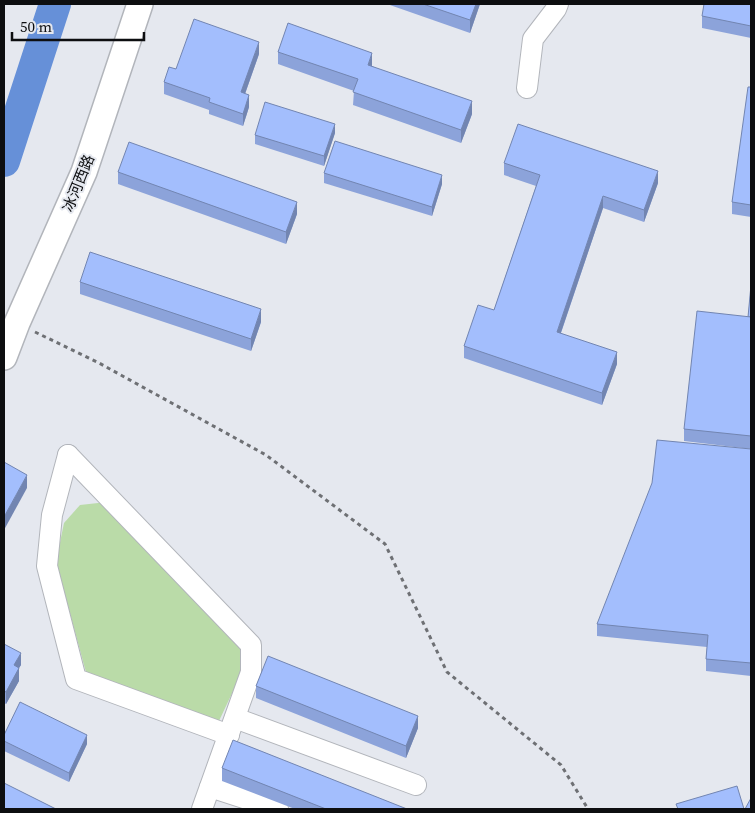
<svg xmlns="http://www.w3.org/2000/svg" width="755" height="813" viewBox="0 0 755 813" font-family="'Source Serif 4','Noto Sans SC',serif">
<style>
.green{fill:#badba8}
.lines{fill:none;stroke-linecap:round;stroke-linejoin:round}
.river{stroke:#6690d8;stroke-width:32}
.minor-casing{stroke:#b2b5bb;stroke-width:22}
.major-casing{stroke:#b2b5bb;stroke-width:28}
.path{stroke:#6e7074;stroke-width:3;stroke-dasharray:4 4;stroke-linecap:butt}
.minor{stroke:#fff;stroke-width:20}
.major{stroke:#fff;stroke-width:25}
.wall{fill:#8ca3da}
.shaded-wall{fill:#7285b1}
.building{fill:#a3befd;stroke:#7285b1}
.labels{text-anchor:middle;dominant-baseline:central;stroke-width:4;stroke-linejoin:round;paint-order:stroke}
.street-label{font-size:15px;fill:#0d0e10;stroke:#e5e8ef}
</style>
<rect width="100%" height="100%" fill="#e5e8ef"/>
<path class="green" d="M107,502L239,645L244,668L218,723L87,676L56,562L64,523L80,505Z"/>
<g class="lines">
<path class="river" d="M4,161L55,4"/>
<g class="minor-casing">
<g id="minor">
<path d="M527,88L533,39L556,9L558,4"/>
<path d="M68,455L251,645V672L202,809"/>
<path d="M68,455L52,515L47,566L76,679L229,735"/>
<path d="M235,718L416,785"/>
<path d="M210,787L278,809"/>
</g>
</g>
<g class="major-casing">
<path id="major" d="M4,357L17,323L84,172L140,4"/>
</g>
<path class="path" d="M35,332L99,363L266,455L385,544L447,672L561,765L588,809"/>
<use href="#minor" class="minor"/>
<use href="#major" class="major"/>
</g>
<g class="wall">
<path d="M387,4H480L470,33Z"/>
<path d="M751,4V38L702,28V16Z"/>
<path d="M278,52L372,65V66L472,114L461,143L353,105L354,91L278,64Z"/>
<path d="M259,54L245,94L249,107L243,126L209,114V110L164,94V82L176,69Z"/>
<path d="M751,87V217L732,214V202Z"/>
<path d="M335,133L324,166L255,144V135Z"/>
<path d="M504,163L658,183L644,222L603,208L561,333L617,364L602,405L464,358V346L494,310L536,186L504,175Z"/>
<path d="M118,172L297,214L286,244L118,184Z"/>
<path d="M324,173L442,184L432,216L324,183Z"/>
<path d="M80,282L261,322L251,351L80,294Z"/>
<path d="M751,285V449L684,441V429L748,317Z"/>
<path d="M751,449V676L706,671V659L707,647L597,636V624Z"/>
<path d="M4,644L21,665L19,668V681L6,704L4,703Z"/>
<path d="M256,686L418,728L406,758L256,698Z"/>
<path d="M4,735L87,744L69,782L4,751Z"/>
<path d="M222,768L407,809H295L222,781Z"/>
</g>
<g class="shaded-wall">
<path d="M476,4H480L470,33V20Z"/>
<path d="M259,42V54L241,105V92Z"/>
<path d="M372,53V65L368,77V65Z"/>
<path d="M249,95V107L243,126V114Z"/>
<path d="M472,101V114L461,143V130Z"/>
<path d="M335,124V133L324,166V156Z"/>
<path d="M658,171V183L644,222V210Z"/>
<path d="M442,175V184L432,216V207Z"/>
<path d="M603,196V208L557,344V332Z"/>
<path d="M297,202V214L286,244V232Z"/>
<path d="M261,309V322L251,351V339Z"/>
<path d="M617,352V364L602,405V393Z"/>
<path d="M27,475V488L4,530V517Z"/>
<path d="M21,653V665L19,668V681L6,704V692L14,665Z"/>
<path d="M418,716V728L406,758V746Z"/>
<path d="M87,735V744L69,782V773Z"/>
</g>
<g class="building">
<path d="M423,4H476L470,20Z"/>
<path d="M704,4H751V26L702,16Z"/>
<path d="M194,19L259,42L241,92L249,95L243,114L209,102L210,98L164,82L169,67L176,69Z"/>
<path d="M288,23L372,53L368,65L472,101L461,130L353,92L358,79L278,52Z"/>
<path d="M748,87H751V205L732,202Z"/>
<path d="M265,102L335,124L324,156L255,135Z"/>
<path d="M518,124L658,171L644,210L603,196L557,332L617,352L602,393L464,346L478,305L494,310L540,175L504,163Z"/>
<path d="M335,141L442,175L432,207L324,173Z"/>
<path d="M129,142L297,202L286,232L118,172Z"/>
<path d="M90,252L261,309L251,339L80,282Z"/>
<path d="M751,285V317H748Z"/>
<path d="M697,311L751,317V436L684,429Z"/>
<path d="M657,440L751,449V663L706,659L708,635L597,624L652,483Z"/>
<path d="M4,462L27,475L4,517Z"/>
<path d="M4,644L21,653L14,665L19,668L6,692L4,691Z"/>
<path d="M268,656L418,716L406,746L256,686Z"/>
<path d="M20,702L87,735L69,773L4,741V735Z"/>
<path d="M233,740L407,809H326L222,768Z"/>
<path d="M4,783L56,809H4Z"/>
<path d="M737,786L744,809H678L676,804Z"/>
<path d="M751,798V809H745Z"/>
</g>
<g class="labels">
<g class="street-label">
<text transform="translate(78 183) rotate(-68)">冰河西路</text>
</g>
</g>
<rect width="755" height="813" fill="none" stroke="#0d0e10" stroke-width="10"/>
<path d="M12 32v8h132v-8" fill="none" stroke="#0d0e10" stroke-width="2.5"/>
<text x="20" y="32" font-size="15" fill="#0d0e10" stroke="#e5e8ef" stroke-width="4" paint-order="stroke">50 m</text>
</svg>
